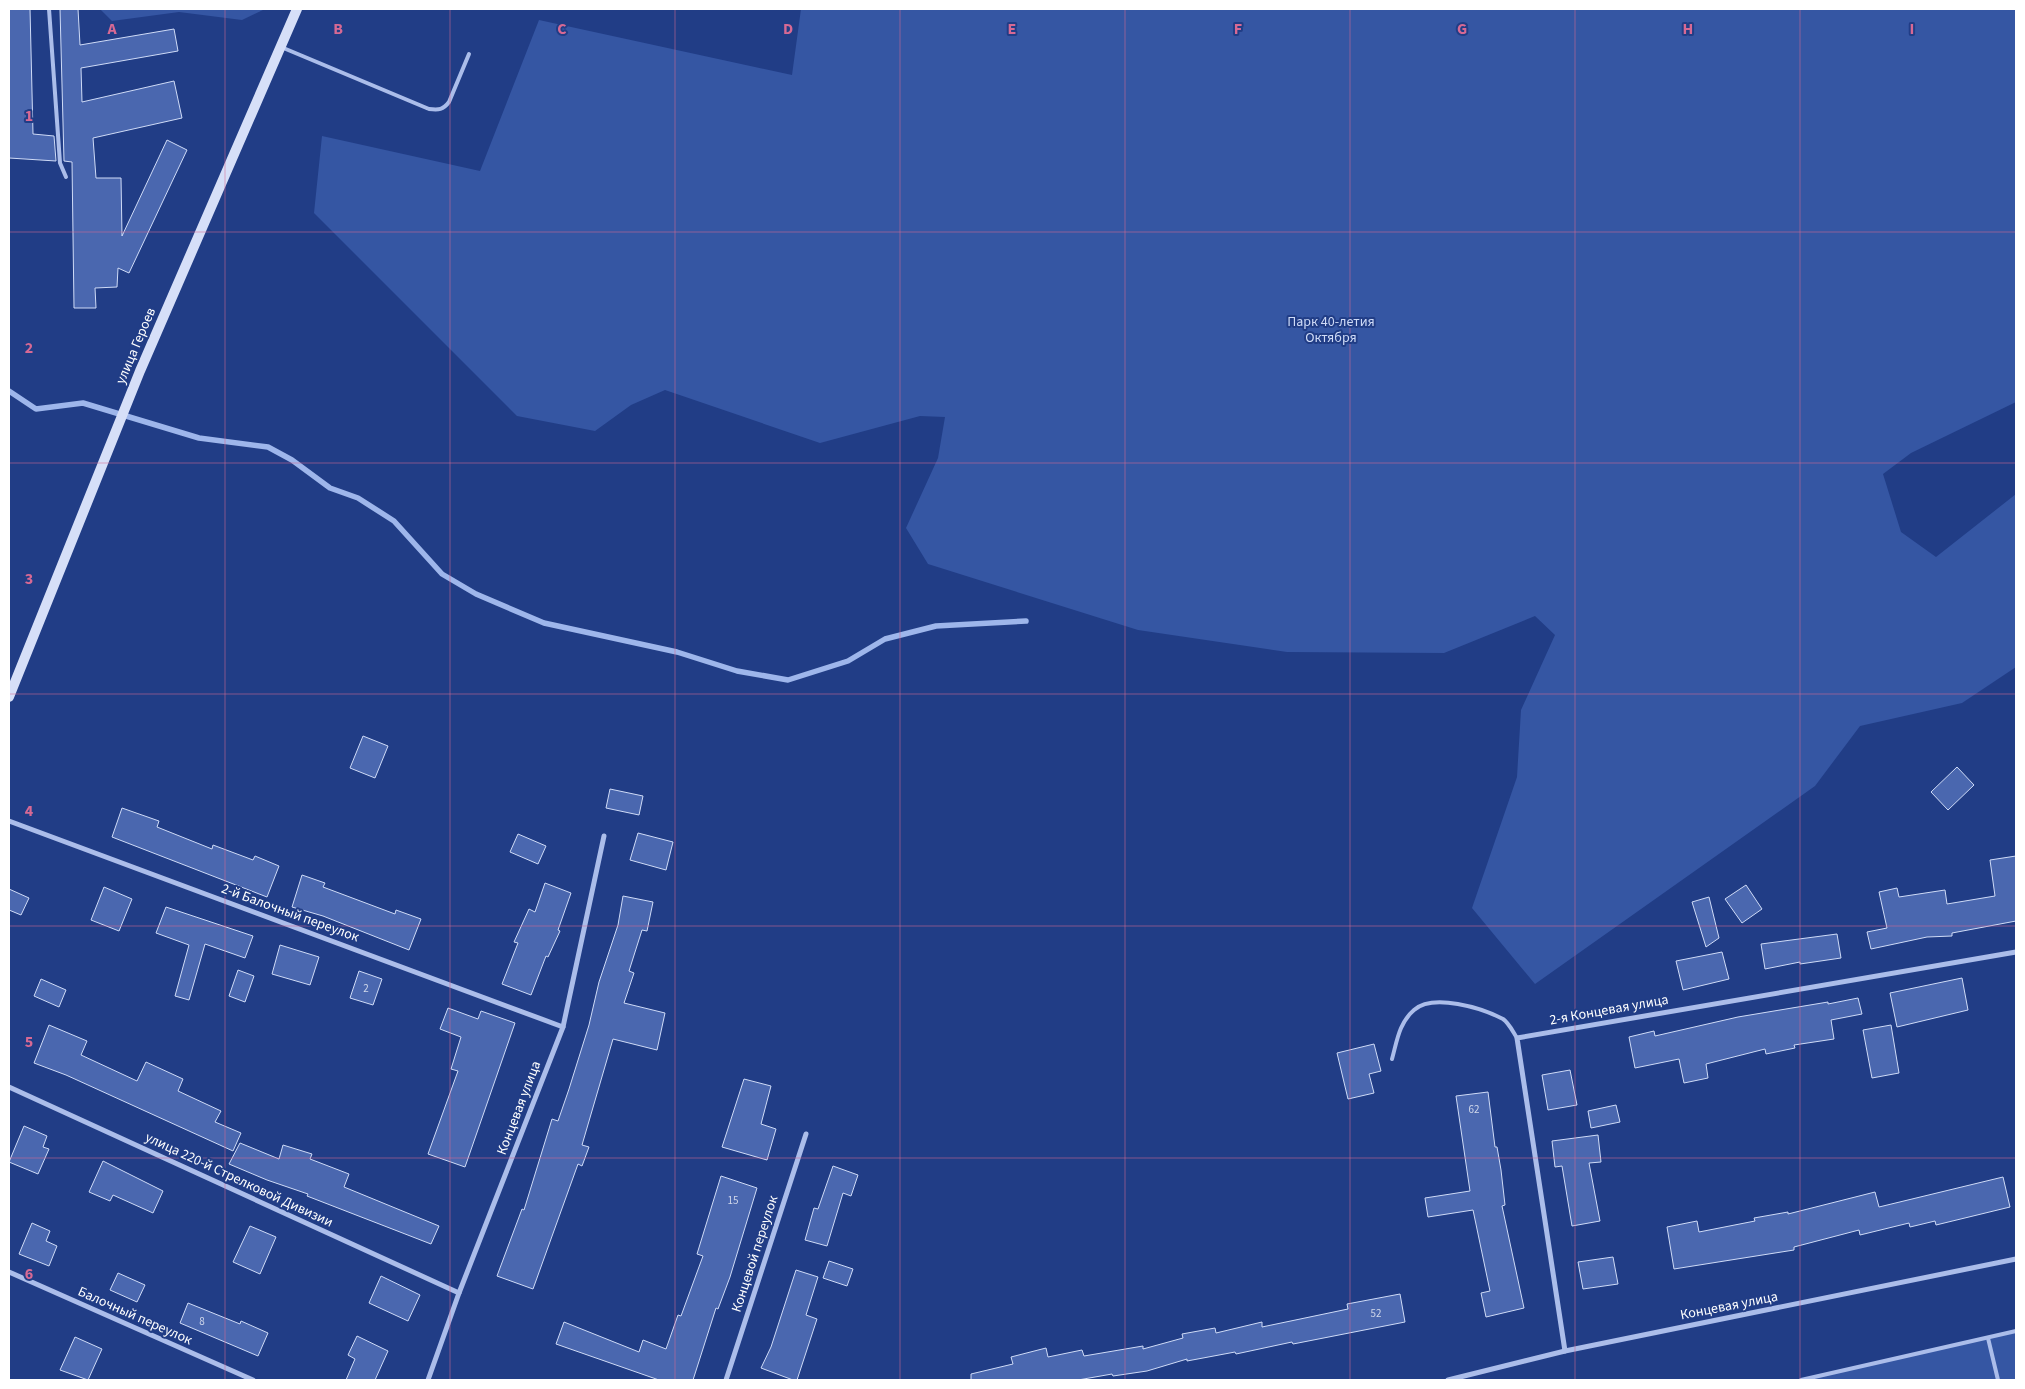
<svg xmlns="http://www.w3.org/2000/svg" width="2025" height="1389" viewBox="0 0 2025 1389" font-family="'Source Sans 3',sans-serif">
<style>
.green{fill:#3556a3}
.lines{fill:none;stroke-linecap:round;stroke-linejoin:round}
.stream{stroke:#9eb6eb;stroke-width:5.5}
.building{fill:#4a67af;stroke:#cfdbf7}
.lane{stroke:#abbdea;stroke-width:4}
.street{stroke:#abbdea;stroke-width:5}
.secondary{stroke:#d6dff8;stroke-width:10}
.grid{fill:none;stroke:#d76994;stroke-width:1;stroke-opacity:0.55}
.labels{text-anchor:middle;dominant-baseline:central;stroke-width:4;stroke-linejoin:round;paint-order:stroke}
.number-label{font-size:11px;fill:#d2d9eb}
.park-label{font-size:14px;fill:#cfdbf7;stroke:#213d86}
.street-label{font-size:14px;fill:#fff;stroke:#213d86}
.grid-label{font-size:16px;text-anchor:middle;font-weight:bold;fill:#d76994;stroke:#213d86;stroke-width:4;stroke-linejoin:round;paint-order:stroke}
</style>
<rect width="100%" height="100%" fill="#213d86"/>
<g class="green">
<path d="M100,9H265L242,20L179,12L112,21Z"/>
<path d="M801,9H2016V402L1911,453L1883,474L1901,532L1936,557L2016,494V667L1962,703L1860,726L1815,786L1535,984L1472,908L1517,777L1521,710L1555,635L1535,616L1444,653L1287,652L1138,630L928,564L906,528L938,458L945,417L920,416L820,443L665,390L631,405L595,431L517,416L314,213L322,136L480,171L539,20L792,75Z"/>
<path d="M2016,1331V1380H1801Z"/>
</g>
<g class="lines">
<path class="stream" d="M9,391L36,409L83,403L199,438L268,447L292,460L330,488L358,498L394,521L442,574L476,594L544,623L677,652L737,671L788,680L848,661L885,639L936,626L1026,621"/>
</g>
<g class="building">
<path d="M9,9H30L33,134L54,136L56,161L9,158Z"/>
<path d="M60,9H78L80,45L174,29L178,51L81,68L82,102L174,81L182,118L93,138L96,178H121L122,236L167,140L187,150L129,273L118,268L117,287L95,288L96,308H74L72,162L64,161Z"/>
<path d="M363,736L388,746L375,778L350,768Z"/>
<path d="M1957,767L1974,785L1948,810L1931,792Z"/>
<path d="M610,789L643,796L639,815L606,808Z"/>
<path d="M122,808L159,821L157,827L212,849L213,845L253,860L255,856L279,866L267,897L112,837Z"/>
<path d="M638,833L673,842L666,870L630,860Z"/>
<path d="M518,834L546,846L538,864L510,852Z"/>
<path d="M2016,856V921L1952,933V936L1927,937L1871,949L1867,932L1887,928L1879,892L1897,888L1899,897L1945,890L1947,904L1995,896L1990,860Z"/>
<path d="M302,875L325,883L323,887L395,914L396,910L421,919L409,950L323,916L292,907Z"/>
<path d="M545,883L571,893L558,930L560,931L548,957L546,956L531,995L502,984L518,943L514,942L529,909L535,912Z"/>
<path d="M1746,885L1762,909L1742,923L1725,899Z"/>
<path d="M104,887L132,899L119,931L91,920Z"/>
<path d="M9,889L29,898L21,915L9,910Z"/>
<path d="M623,896L653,902L647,931L642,930L629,971L634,973L624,1003L665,1013L657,1050L613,1039L582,1145L589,1147L582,1166L578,1164L533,1289L497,1276L522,1209L524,1210L552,1119L558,1121L569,1089L589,1025L599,982L618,925Z"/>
<path d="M1709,897L1719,938L1706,947L1692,902Z"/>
<path d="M166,907L253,936L245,958L205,944L189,1000L175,996L189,945L156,933Z"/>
<path d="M1837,934L1841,958L1800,964V962L1765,969L1761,944Z"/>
<path d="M280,945L319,957L310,985L272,974Z"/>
<path d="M1722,952L1729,979L1683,990L1676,961Z"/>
<path d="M238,970L254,976L245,1002L229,996Z"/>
<path d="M359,971L382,979L373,1005L350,998Z"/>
<path d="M1962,978L1968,1010L1897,1027L1890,993Z"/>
<path d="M41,979L66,990L59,1007L34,996Z"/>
<path d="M1858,998L1862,1014L1831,1020L1834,1039L1794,1045L1795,1048L1766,1054L1765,1049L1706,1064L1708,1078L1684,1083L1679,1059L1635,1068L1629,1037L1654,1031L1655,1036L1738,1017L1828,1002V1004Z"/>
<path d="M448,1008L478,1019L481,1011L515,1023L465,1167L428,1154L458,1071L451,1069L461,1037L440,1029Z"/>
<path d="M49,1025L87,1041L81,1055L137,1081L146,1062L183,1079L178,1091L221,1111L215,1122L241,1133L233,1151L66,1075L34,1063Z"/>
<path d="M1891,1025L1899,1073L1872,1078L1863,1030Z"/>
<path d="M1374,1044L1381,1071L1369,1074L1374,1093L1348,1099L1337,1053Z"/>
<path d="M1570,1070L1577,1105L1548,1110L1542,1075Z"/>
<path d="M744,1079L771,1086L761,1124L776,1129L767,1160L722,1147Z"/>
<path d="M1488,1092L1495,1147H1497L1501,1170L1505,1205L1502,1206L1524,1308L1486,1317L1481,1293L1490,1291L1473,1210L1428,1217L1425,1198L1470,1191L1456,1096Z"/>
<path d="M1616,1105L1620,1122L1591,1128L1588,1111Z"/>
<path d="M24,1126L47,1136L43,1147L49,1149L38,1174L9,1162Z"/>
<path d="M1598,1135L1601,1162L1589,1163L1600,1221L1572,1226L1562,1166L1555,1167L1552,1141Z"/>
<path d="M240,1143L279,1159L283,1145L312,1154L310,1159L349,1174L344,1187L439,1226L431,1244L307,1196L308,1194L267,1180L229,1164Z"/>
<path d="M103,1161L163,1191L153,1213L113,1195L110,1201L89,1192Z"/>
<path d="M833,1166L858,1175L851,1196L843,1193L827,1246L805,1240L814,1208L818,1209Z"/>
<path d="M721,1176L757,1188L730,1277L718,1309L716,1308L693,1380H659L556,1344L564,1322L639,1352L643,1340L666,1349L678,1315L681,1316L703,1256L697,1254Z"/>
<path d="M2003,1177L2010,1207L1936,1225L1935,1221L1910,1227L1909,1223L1860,1235L1859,1230L1794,1247V1250L1674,1269L1667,1227L1697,1221L1699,1232L1755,1221L1754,1218L1788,1212V1214L1875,1192L1879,1207Z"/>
<path d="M32,1223L50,1231L46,1241L57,1246L49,1266L19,1254Z"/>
<path d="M250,1226L276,1237L260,1274L233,1262Z"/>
<path d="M1613,1257L1618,1284L1583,1289L1578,1262Z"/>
<path d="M829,1261L853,1269L847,1286L823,1278Z"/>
<path d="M796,1270L818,1277L806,1315L817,1319L797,1380H793L761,1368L771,1347Z"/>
<path d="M118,1273L145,1285L137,1302L110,1290Z"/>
<path d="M381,1276L420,1295L408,1321L369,1303Z"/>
<path d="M1400,1294L1405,1322L1293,1344L1292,1342L1236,1354L1235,1352L1187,1361V1359L1147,1371L1113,1376L1112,1374L1078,1380H971V1374L1013,1364L1011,1357L1046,1348L1048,1357L1082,1350L1084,1356L1143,1346V1349L1183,1338L1182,1334L1215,1328L1216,1333L1262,1322V1327L1348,1309L1347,1304Z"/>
<path d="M188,1303L240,1324L241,1321L268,1333L258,1356L180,1323Z"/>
<path d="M357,1336L388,1351L375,1380H346L355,1359L348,1355Z"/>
<path d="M75,1337L102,1349L88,1380L60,1370Z"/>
</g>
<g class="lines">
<g class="lane">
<path d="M49,9L60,163L66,177"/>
<path d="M281,47L429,109C439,110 443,110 449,102L469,54"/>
<path d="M1392,1059C1397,1041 1399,1023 1414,1010C1433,993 1482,1008 1503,1019C1509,1023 1513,1032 1517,1038"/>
<path d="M1988,1338L1998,1380"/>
<path d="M1801,1380L2016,1331"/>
</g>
<g class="street">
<path d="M9,821L563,1027"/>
<path d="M9,1087L459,1293"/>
<path d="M9,1272L253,1380"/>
<path d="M1565,1351L1517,1038L2016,952"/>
<path d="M428,1380L459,1293L563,1027L604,836"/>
<path d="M726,1380L806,1134"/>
<path d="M1448,1380L1565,1351L2016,1259"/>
</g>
<path class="secondary" d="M9,697L140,371L297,9"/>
</g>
<path class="grid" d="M225,9V1380M450,9V1380M675,9V1380M900,9V1380M1125,9V1380M1350,9V1380M1575,9V1380M1800,9V1380M9,232H2016M9,463H2016M9,694H2016M9,926H2016M9,1158H2016"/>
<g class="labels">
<g class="number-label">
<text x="366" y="988">2</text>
<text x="1474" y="1109">62</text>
<text x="733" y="1200">15</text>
<text x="1376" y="1313">52</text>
<text x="202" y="1321">8</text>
</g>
<g class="park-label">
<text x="1331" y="322">Парк 40-летия<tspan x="1331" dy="16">Октября</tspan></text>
</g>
<g class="street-label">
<text transform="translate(136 346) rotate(-67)">улица Героев</text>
<text transform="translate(290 913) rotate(20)">2-й Балочный переулок</text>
<text transform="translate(1609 1010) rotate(-10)">2-я Концевая улица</text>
<text transform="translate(519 1108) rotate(-69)">Концевая улица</text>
<text transform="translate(239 1180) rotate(25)">улица 220-й Стрелковой Дивизии</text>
<text transform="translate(755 1254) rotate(-72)">Концевой переулок</text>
<text transform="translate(1729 1306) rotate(-11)">Концевая улица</text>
<text transform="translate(135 1316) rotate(24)">Балочный переулок</text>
</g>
</g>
<g class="grid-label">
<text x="112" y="34">A</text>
<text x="338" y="34">B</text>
<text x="562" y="34">C</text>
<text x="788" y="34">D</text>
<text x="1012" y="34">E</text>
<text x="1238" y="34">F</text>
<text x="1462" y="34">G</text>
<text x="1688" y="34">H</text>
<text x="1912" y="34">I</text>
<text x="29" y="121">1</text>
<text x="29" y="353">2</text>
<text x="29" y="584">3</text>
<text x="29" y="816">4</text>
<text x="29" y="1047">5</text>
<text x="29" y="1279">6</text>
</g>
<rect width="2025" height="1389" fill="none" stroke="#ffffff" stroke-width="20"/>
</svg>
